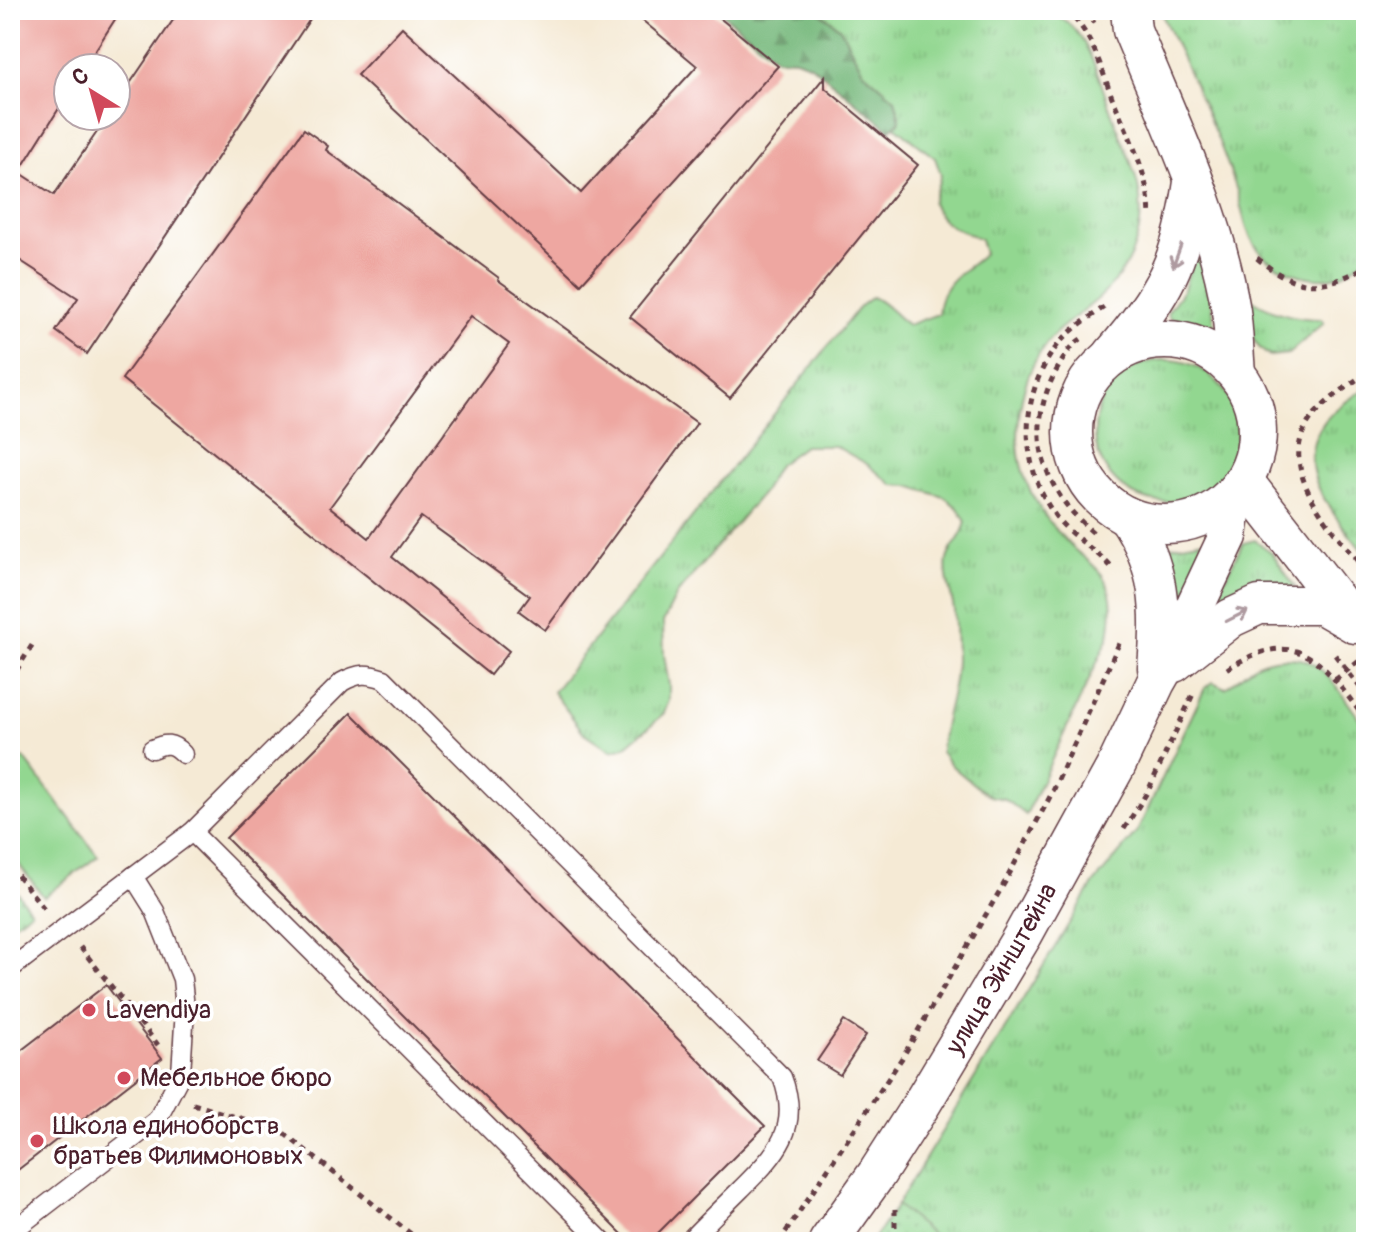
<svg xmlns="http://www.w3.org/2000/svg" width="1376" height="1252" viewBox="0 0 1376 1252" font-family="Pangolin,sans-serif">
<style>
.grass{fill:url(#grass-tufts);stroke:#6e7b5e;stroke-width:2}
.forest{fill:url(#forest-firs);stroke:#606c52;stroke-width:2}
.park{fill:url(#park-dots);stroke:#6e7b5e;stroke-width:2}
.garden{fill:#92d790;stroke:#6e7b5e;stroke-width:2}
.building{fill:#eea7a1;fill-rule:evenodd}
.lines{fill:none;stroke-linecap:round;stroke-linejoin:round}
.service-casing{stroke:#643d44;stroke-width:21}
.minor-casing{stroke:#643d44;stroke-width:41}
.path{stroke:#643d44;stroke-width:5;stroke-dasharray:6 6;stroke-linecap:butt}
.service{stroke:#fff;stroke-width:18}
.minor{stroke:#fff;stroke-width:38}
.oneway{stroke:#ae9aa0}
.poi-dot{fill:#d1495b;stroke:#fff;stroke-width:3}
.labels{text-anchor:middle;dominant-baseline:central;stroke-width:7;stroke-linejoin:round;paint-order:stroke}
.street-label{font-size:26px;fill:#4a1f2b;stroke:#fff}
.poi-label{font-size:26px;fill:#4a1f2b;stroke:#fff;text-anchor:start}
</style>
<defs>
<pattern id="grass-tufts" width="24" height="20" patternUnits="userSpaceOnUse" patternTransform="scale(2)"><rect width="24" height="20" fill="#92d790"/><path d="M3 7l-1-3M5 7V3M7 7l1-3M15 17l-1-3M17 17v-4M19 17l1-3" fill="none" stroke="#7fb87c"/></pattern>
<pattern id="forest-firs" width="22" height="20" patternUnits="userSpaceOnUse" patternTransform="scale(2)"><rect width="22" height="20" fill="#75b87a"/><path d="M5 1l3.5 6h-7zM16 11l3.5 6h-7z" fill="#629564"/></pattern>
<pattern id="park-dots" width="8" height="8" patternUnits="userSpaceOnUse" patternTransform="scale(2)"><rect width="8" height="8" fill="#92d790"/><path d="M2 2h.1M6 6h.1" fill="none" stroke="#7fb87c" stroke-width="1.8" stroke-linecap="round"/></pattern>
</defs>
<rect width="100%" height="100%" fill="#fff"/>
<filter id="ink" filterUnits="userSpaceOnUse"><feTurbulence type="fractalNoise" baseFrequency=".0125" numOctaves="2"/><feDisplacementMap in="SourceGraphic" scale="16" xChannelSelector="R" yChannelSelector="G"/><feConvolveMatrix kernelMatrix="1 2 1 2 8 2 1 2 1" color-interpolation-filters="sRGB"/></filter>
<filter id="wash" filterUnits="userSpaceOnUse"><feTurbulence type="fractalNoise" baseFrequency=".006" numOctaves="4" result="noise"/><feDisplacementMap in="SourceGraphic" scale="32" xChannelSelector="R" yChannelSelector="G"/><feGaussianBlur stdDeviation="1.8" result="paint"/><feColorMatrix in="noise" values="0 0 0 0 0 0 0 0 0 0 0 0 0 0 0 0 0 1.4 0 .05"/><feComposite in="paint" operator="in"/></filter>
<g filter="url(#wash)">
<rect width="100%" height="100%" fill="#f5ead5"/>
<g class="grass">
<path d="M817,10H1001C1018,14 1035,10 1049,13C1086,22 1098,76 1109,106C1118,132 1132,159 1138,186C1148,232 1129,274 1093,303C1076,317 1056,329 1044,347C1025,373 1018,407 1018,439C1018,483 1043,519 1074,549C1083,557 1098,567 1104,578C1115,597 1112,617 1109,637L1026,815L1005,799L990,796L977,787L952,766L941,752C942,719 956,691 956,660C956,644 955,626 954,610C952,595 944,575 947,560C950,545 961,542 966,522L958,508L944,497L909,486L893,485L867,464L835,446H804L778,465L763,492L677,594L663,622L664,655L669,685V701L663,715L625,747L611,751L584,733L553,692L860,306L872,297C888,304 894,316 908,325L938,314C941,279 961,275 984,254L980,239C956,227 944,229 932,203L941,175L935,158L895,126L900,121L895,99L863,71L840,28Z"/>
<path d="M1160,10H1366V258C1358,263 1349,272 1340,275C1315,284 1278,272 1261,253C1243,233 1243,208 1235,185C1215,125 1186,68 1160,10Z"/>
<path d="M1198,241H1205L1215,329L1201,322L1170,318L1167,313L1184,289Z"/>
<path d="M1251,299C1273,313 1295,319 1321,319L1324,323L1288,354L1270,356C1248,344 1249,322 1246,300Z"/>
<circle cx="1166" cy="431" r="71"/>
<path d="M1366,387V556C1335,514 1283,465 1331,414C1341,404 1355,396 1366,387Z"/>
<path d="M1204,540H1208L1183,604L1175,601L1162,550L1166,547Z"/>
<path d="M1255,540L1271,552L1295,587L1216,607L1213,602L1243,543Z"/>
<path d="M1281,658C1292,658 1303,658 1313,664C1332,675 1352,710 1366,728V1242H904L897,1205L1094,883L1137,832L1205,688L1213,682L1225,688C1250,673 1247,662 1281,658Z"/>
</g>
<path class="forest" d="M718,10H817L840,28L863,71L895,99L900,121L890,130L811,65L796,59L776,58Z"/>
<g class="park">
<path d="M10,883L31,911L10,926Z"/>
<path d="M897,1205L941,1242H872Z"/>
</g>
<path class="garden" d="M24,758L98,856L44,897L10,853V768Z"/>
<g id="blocks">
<g class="building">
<path d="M10,10H121L84,68H68V94L19,172L54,195L108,116H116V104L180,10H316L87,354L56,331L78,298L10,254Z"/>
<path d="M630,10H710L778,66L581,284L357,75L402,27L581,193L697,66Z"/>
<path d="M825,76V88L918,165L730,398L630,317Z"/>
<path d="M304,129L328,146L326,150L499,278L498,280L697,423L545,630L519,611L530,596L421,517L392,557L509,651L490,675L122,379ZM471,316L509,344L369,538L330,507Z"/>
<path d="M351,713L765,1126L649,1242H630L226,838Z"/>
<path d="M106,985L162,1058L10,1176V1059Z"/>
<path d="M844,1021L866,1035L840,1075L817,1061Z"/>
</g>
</g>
</g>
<g filter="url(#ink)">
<use href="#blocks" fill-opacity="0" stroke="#643d44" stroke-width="2"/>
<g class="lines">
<g class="service-casing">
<g id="service">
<path d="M152,749C165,743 172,742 183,754"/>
<path d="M192,832L603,1242"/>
<path d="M10,969L192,832L342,682C358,673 367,673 384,679L782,1077C802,1129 776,1154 741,1189C723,1207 705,1224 688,1242"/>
<path d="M10,1233L157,1120L181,1074L185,1008L182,979L155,911L133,876"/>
</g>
</g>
<g class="minor-casing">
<g id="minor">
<path d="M1130,10L1132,30C1169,121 1215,213 1231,311C1234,331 1234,352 1236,372"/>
<circle cx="1165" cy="432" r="92"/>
<path d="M1112,355C1164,295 1182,261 1193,182"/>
<path d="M1244,481L1352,620"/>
<path d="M1127,516C1161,566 1162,610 1157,668"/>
<path d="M1174,663L1231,618L1259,605H1322L1355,624"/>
<path id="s1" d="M828,1242L876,1175L921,1105L1023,935L1116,766L1156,682L1175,649L1228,536L1234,494"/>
</g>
</g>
<g class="path">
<path d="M1065,10C1092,31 1100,66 1112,97C1129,136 1148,172 1150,215"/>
<path d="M1087,10L1094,23"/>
<path d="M1257,258C1292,288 1321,292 1361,269L1366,275"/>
<path d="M1104,307C1088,319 1069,330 1057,346C1019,394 1019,464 1054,514C1069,536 1095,548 1112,568"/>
<path d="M1081,339C1069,347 1062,361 1055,373C1023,435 1044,492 1095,534"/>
<path d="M1366,373C1348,386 1328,399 1313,416C1270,469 1335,530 1366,572"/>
<path d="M1335,655L1366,695"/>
<path d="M1227,669C1301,623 1323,664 1366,720"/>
<path d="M1335,680L1363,658"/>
<path d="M10,681L34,642"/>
<path d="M1124,829L1148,791L1194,692"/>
<path d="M10,866L46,911"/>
<path d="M80,947L158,1045"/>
<path d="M193,1104L280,1130L421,1242"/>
<path d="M895,1209V1242"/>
<path d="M779,1242L902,1058L1005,882L1054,789L1121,639"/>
</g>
<use href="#service" class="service"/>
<use href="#minor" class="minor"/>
</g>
<defs><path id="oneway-shaft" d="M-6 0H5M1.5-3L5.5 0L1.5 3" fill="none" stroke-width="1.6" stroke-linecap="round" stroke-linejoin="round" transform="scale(2)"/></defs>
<g class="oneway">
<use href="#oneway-shaft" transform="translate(1177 256) rotate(110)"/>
<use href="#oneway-shaft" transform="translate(1237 616) rotate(-27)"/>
</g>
</g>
<g class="poi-dot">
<circle cx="89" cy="1010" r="8"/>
<circle cx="124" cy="1078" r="8"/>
<circle cx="37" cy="1141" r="8"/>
</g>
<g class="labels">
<g class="street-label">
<text stroke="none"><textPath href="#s1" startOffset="324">улица Эйнштейна</textPath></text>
</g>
<g class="poi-label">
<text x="105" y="1010">Lavendiya</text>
<text x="140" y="1078">Мебельное бюро</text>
<text x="53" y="1126">Школа единоборств<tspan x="53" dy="30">братьев Филимоновых</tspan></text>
</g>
</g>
<rect width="1376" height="1252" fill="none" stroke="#fff" stroke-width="40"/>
<g transform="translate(92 92) rotate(323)"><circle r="38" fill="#ffffff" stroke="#b7a5aa" stroke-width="2"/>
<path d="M0-6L14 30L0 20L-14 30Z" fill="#d1495b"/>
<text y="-12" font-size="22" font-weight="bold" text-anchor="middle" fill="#4a1f2b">С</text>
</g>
</svg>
